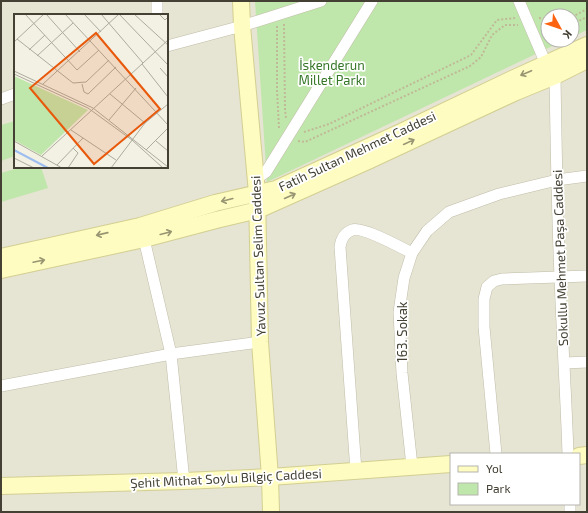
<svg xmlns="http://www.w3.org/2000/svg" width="588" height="513" viewBox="0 0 588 513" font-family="'Exo 2',sans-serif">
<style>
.residential{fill:#e6e4d2;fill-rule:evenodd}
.green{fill:#c0e7ab}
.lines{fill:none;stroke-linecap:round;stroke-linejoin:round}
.street-casing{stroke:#c0bda9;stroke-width:12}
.secondary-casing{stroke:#d3cf93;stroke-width:18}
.path{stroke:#bfb997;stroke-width:2;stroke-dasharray:2 2;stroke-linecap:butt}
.street{stroke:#fff;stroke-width:11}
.secondary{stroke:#fffcc1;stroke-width:16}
.oneway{stroke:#989573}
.labels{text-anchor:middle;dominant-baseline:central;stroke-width:3.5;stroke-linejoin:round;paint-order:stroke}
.park-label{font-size:13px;fill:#357627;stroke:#fff}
.street-label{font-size:13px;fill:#444134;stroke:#fff}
.inset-river{fill:none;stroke:#9ebef0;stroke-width:2}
.inset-road{fill:none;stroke:#acab9e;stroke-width:1}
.view{fill:#e8590c;fill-opacity:0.15;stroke:#e8590c;stroke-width:2}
.inset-edge{fill:none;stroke:#444134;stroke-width:2}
</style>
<rect width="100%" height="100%" fill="#f2f1e4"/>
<path class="residential" d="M1,1H587V512H1ZM15,15H167V167H15ZM548,16H572V40H548ZM451,454H579V504H451Z"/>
<g class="green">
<path d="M255,1H587V30L572,37V16H548V40H565L267,182Z"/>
<path d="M15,121V156L1,161V125Z"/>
<path d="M22,167H41L48,188L1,202V173Z"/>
</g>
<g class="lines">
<g class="street-casing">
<g id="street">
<path d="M157,1V15"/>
<path d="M519,1L546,64"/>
<path d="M167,46L242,26L321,1"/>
<path d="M554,70L555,76C556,142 557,209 560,276C562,335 566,394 568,454"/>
<path d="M1,99L15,94"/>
<path d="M256,179L266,172L372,1"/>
<path d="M144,239L171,354L184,481"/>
<path d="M565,363L587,362"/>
<path d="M1,386L171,354L260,342"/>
<path d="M496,454L484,327V299L487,287L494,281L502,279L587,276"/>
<path d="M412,466L402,373L399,312L404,278L412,253L427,231L449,212L499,194L557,180L587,176"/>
<path d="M356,471L340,247C341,240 344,233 352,230C362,226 400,247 412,253"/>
<path d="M570,504V512"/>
</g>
</g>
<g class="secondary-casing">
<g id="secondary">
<path d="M241,1L242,26L257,193L260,342L270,477L271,512"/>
<path d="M1,257L140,226L215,203L276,189L401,132L512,79L587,45"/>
<path d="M1,270L144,239L216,220L258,210L368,161L516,92L555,76L587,60"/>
<path d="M579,456L587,455"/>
<path d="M1,486L184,481L270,477L451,464"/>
</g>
</g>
<g class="path">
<path d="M572,17L587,9"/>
<path d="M539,18L548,19"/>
<path d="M284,24L285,110L286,118"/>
<path d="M572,24L587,17"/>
<path d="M277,26V90L279,128"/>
<path d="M542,26H548"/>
<path d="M304,132L329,124L471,55L497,20L515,18"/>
<path d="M298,141L305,142L470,66L481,57L492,35L505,25H518"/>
</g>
<use href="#street" class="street"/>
<use href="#secondary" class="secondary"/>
</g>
<defs><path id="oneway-shaft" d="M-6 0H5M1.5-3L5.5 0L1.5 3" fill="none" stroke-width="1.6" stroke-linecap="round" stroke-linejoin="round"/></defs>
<g class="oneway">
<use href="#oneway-shaft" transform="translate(526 73) rotate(157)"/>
<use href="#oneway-shaft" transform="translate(409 142) rotate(-25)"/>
<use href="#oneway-shaft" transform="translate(290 196) rotate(-24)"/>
<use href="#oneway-shaft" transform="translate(227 200) rotate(166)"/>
<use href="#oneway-shaft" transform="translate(166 233) rotate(-15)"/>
<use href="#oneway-shaft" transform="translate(102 234) rotate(167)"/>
<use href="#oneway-shaft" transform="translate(39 261) rotate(-12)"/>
</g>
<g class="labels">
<g class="park-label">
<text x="332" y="65">İskenderun<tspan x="332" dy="15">Millet Parkı</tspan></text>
</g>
<g class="street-label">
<text transform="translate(357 151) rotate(-25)">Fatih Sultan Mehmet Caddesi</text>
<text transform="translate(258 256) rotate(-92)">Yavuz Sultan Selim Caddesi</text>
<text transform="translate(560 258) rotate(-92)">Sokullu Mehmet Paşa Caddesi</text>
<text transform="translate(402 332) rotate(-90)">163. Sokak</text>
<text transform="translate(226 478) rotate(-3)">Şehit Mithat Soylu Bilgiç Caddesi</text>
</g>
</g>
<g transform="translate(14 14)">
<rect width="154" height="154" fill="#f2f1e4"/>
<path d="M0,62L74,96L27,141L0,126Z" fill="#c0e7ab"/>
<path class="inset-river" d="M0,136L34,154"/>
<path class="inset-road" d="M11,0L63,56L85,36M32,0L66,38M51,0L154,111M70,0L87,18M87,0L129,49M105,0L154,51M120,0L154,31M145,0L151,6L154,3M3,25L59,69L72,68L95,46M0,28L30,0M15,36L31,21M23,42L59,9M128,50L154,83M146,54L154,63M0,57L79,94L154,153M0,60L74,94L118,126L149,154M29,70L105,0M68,70L70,78L74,80L102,53M96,80L131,109M95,106L122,74M57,116L102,146M0,127L48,154M142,127L154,137M132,136L154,114M28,142L154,26M0,144L20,154M43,151L69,124M54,154L64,139L59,134M97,154L131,109L154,90"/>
<path class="view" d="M82,19L146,95L80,150L16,74Z"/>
<rect width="154" height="154" class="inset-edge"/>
</g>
<rect width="588" height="513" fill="none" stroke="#444134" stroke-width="4"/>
<rect x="450" y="453" width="130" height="52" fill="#ffffff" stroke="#b4b3ae"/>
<rect x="458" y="466" width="20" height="6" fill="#fffcc1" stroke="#b4b3ae"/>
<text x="486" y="473" font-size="12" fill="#444134">Yol</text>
<rect x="458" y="483" width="20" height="12" fill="#c0e7ab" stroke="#b4b3ae"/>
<text x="486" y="493" font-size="12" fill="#444134">Park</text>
<g transform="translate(560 28) rotate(130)"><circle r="19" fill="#ffffff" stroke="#b4b3ae"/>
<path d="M0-3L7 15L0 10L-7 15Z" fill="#fc6311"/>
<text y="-6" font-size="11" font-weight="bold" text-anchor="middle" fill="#444134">K</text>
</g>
</svg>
